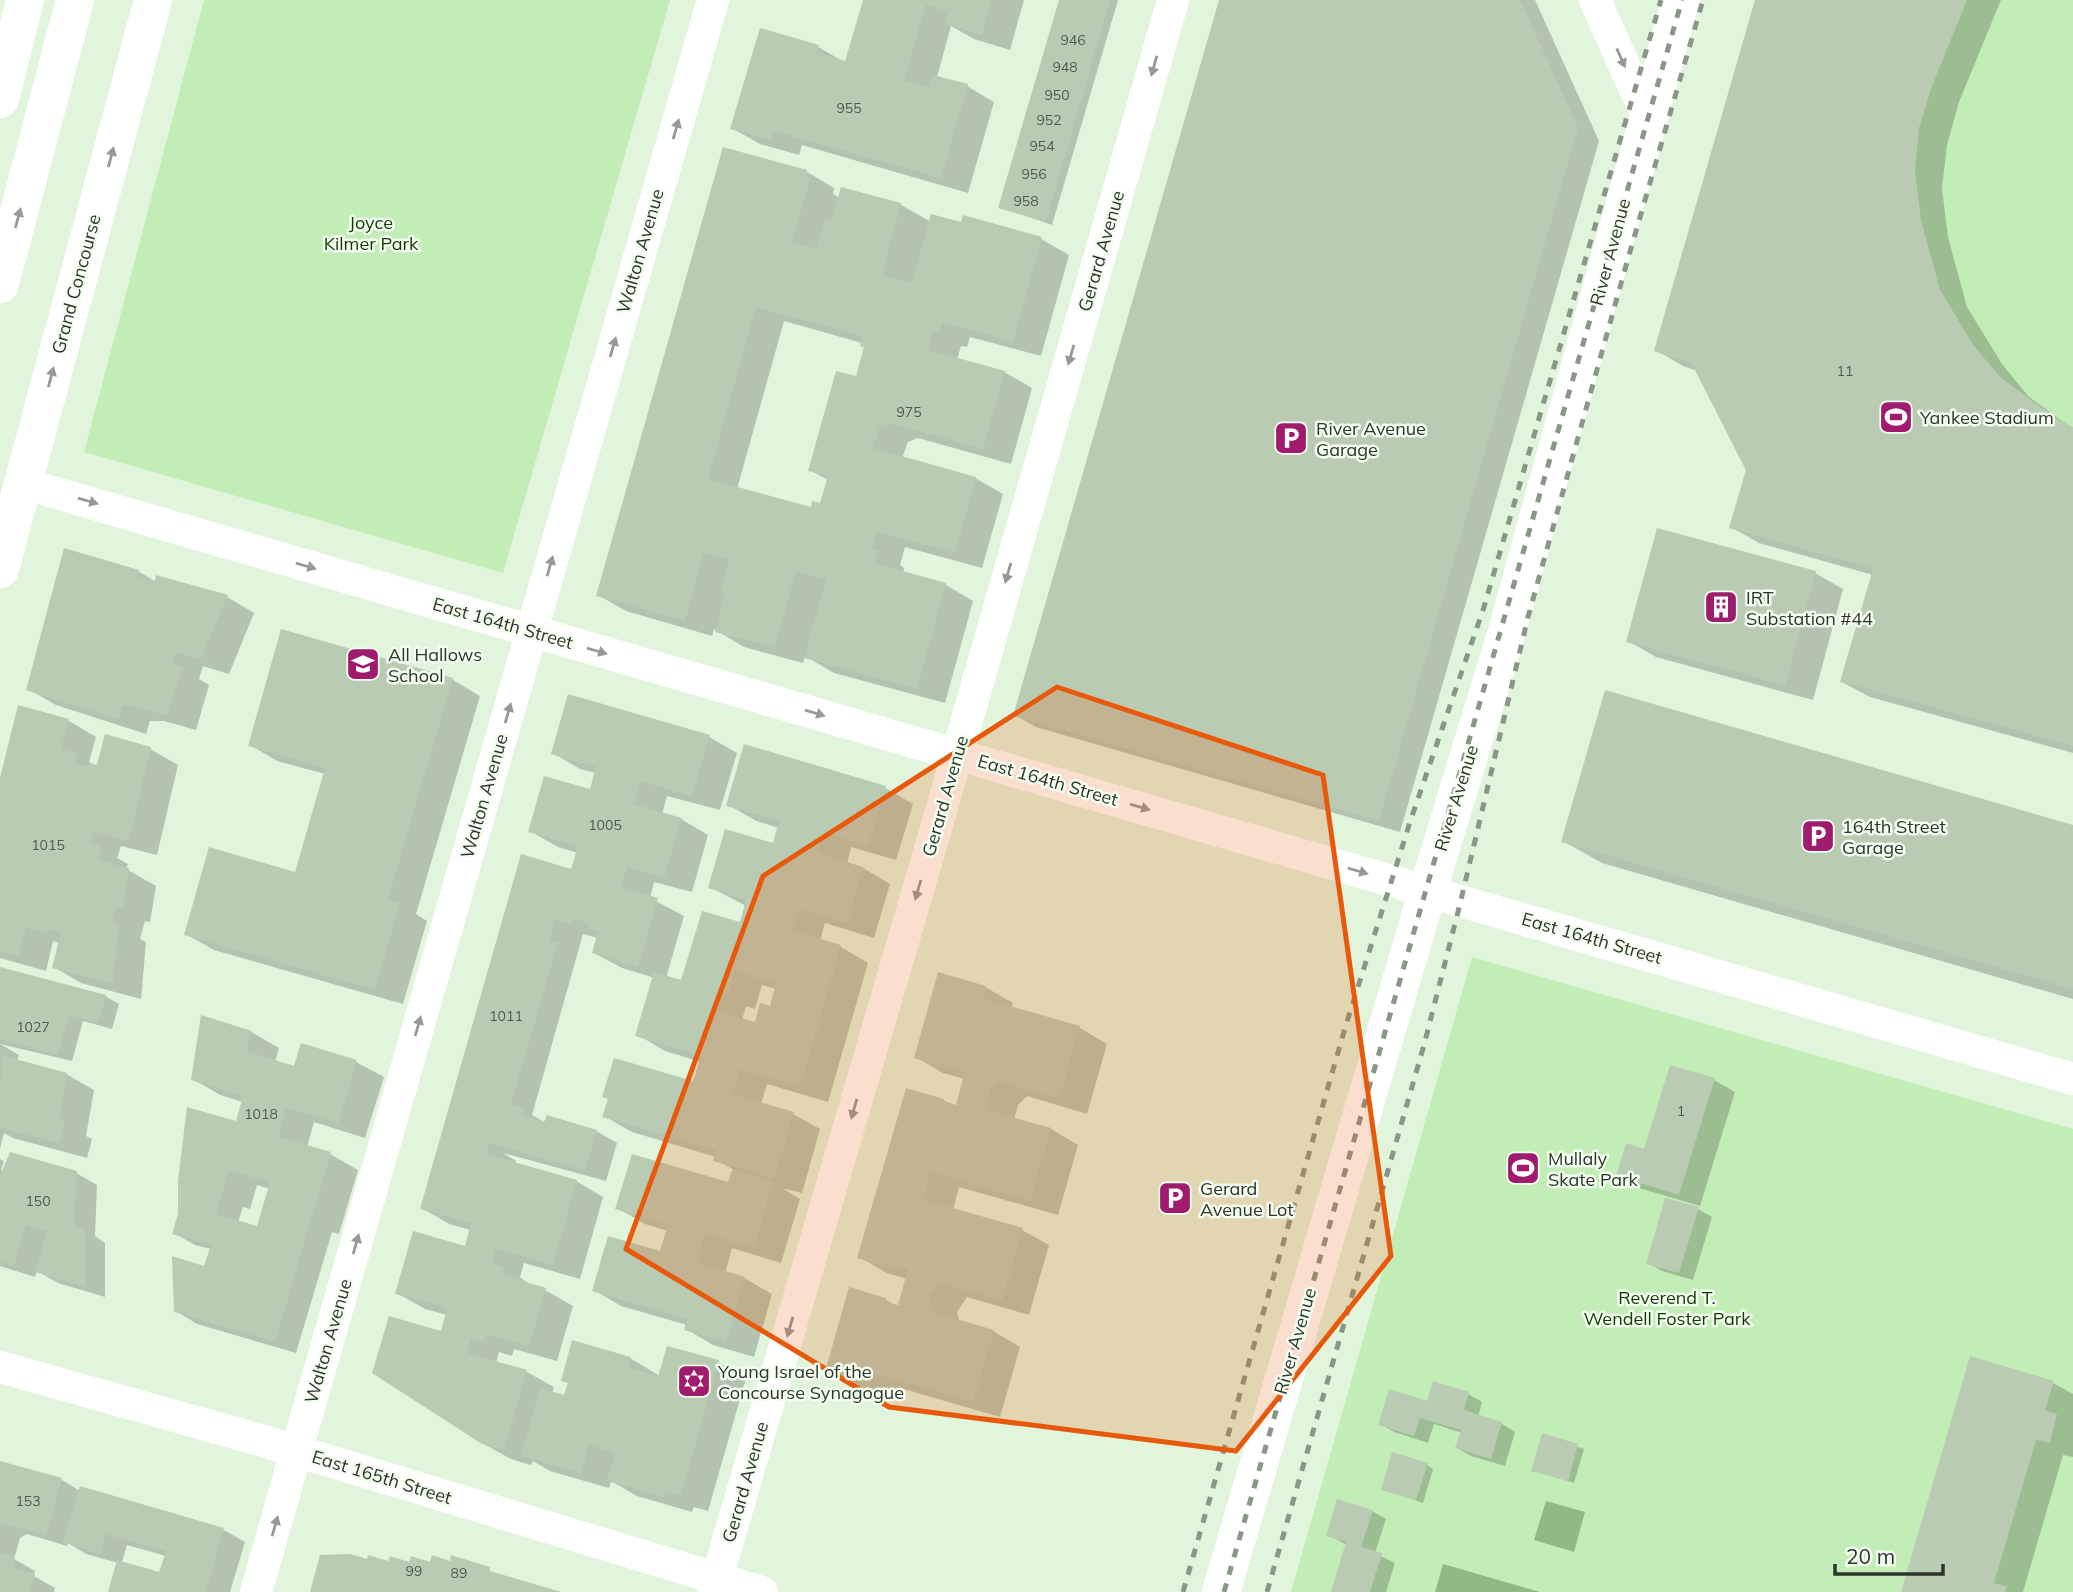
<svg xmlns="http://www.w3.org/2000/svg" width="2073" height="1592" viewBox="0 0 2073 1592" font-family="Mulish,sans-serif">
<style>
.green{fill:#c2edb6}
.water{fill:#8fba83}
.shadow{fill:#0003;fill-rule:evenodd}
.building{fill:#bacbb4;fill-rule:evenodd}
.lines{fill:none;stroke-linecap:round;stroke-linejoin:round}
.street{stroke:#fff;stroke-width:32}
.secondary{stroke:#fff;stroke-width:38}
.primary{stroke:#fff;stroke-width:38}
.rail{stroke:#899786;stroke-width:5;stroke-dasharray:9 9;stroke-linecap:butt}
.oneway{fill:#969a95}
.marked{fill:#e8590c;fill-opacity:0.2;stroke:#e8590c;stroke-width:5;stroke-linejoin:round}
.labels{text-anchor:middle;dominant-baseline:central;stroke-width:5;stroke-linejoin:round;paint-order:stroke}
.number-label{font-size:14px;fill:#505a4d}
.park-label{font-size:18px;fill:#113a01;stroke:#f3fef0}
.street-label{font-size:18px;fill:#2d342b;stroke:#f3fef0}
.poi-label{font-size:18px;fill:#2d342b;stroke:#f3fef0;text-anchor:start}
</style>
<rect width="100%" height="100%" fill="#e1f4dc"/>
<g class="green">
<path d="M204,0H670L503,573L84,452Z"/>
<path d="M1755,0H2073V746L1840,682L1873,569L1729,528L1746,470L1692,364L1654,351Z"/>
<path d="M1472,957L2073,1129V1592H1291Z"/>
</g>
<g class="water">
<path d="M1546,1501L1585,1512L1574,1552L1534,1540Z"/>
<path d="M1443,1564L1540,1592H1435Z"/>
</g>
<g class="shadow">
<path d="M864,0H1024L1010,50L974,39L951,26L937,77L967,86L994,102L968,193L802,145L799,155L760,144L732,128L761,30L818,47L846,63Z"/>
<path d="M1060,0H1118L1052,225L1000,207Z"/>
<path d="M1221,0H1535L1599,141L1400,832L1036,727L1015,715Z"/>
<path d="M1757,0H2001L1959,102L1947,145L1942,188L1948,237L1967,307L2002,364L2028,396L2073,429V753L1870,697L1842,682L1873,575L1759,543L1731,527L1748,470L1698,371L1683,366L1656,350Z"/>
<path d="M807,172L834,188L833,194L840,198L842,189L901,205L931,222L962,224L1041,239L1069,255L1041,356L970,337L967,347L961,346L957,360L1004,372L1032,388L1011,464L918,438L908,442L902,458L975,478L1003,494L982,568L905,547L900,565L904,568L903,573L946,585L973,601L945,703L834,673L805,656L803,663L744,647L714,629L712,636L626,611L598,595ZM784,321L862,343L866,347L857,378L810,470L828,480L822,506L812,509L737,489Z"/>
<path d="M138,571L156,582L227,597L254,613L229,674L203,666L199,679L209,685L196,730L164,721H150L146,734L56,705L28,689Z"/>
<path d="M1815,573L1843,589L1813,700L1656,657L1628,641Z"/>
<path d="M283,631L453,680L480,696L416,914L427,921L403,1004L214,950L186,934L297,874L325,774L277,761L250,745Z"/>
<path d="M19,707L69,721L96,737L89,762L98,767L150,749L178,765L157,855L121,846L117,858L128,864L126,869L156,886L150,922L145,921L140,939L146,942L141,999L81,983L54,967L60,943L53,941L46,971L0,958V785Z"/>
<path d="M709,737L737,753L720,810L667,796L662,814L681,819L708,835L692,892L654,882L650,898L684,916L666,978L682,982L741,924L746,906L710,887L774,845L779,828L756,821L729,805L746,747L885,788L913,804L896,860L851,847L847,864L863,868L890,884L874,938L825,923L820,941L841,947L868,963L828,1102L767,1084L761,1104L793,1114L820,1129L802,1193L782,1188L800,1199L781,1263L732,1248L725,1273L744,1278L772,1294L754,1357L713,1345L686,1329L687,1325L621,1306L594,1290L661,1254L668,1231L645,1224L617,1208L729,1185L734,1170L716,1160V1157L632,1132L604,1116L695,1083L701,1062L665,1051L638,1035L655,978L622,968L594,953L598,938L583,934L532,1115L546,1123L596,1131L617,1143L606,1181L503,1153L516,1161L515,1164L576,1181L603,1197L580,1279L524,1263L520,1277L531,1286L545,1290L573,1306L557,1361L514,1349L512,1356L499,1352L496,1363L527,1372L554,1387L552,1393L566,1397L630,1358L660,1376L718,1362L746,1378L708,1511L694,1507L692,1512L637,1496L611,1481L609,1488L550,1471L533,1461L531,1465L511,1459L482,1443L442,1333L447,1315L425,1309L397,1293L466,1248L471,1230L449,1224L422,1208L573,871L578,853L558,847L530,831L591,791L596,773L580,769L553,753ZM762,985L776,989L771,1008L756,1025L742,1020L746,1006L755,1009Z"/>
<path d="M2073,827V999L1602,863L1563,841Z"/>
<path d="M0,969L105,996L119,1004L112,1029L83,1021L72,1061L0,1044Z"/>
<path d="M985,987L1013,1003L1011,1008L1080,1028L1107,1044L1087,1114L1027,1096L1018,1105L1014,1119L1051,1129L1078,1145L1058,1215L959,1187L953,1210L1022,1230L1049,1245L1029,1315L967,1297L957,1312L959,1321L993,1331L1020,1347L1000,1417L900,1388L897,1399L854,1387L827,1371L850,1290L886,1300L899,1307L907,1279L887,1273L859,1257L943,1100L957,1107L965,1079L943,1073L916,1057Z"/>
<path d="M251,1032L279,1048L275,1062L295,1068L356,1062L384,1077L365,1138L314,1122L307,1147L330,1154L358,1170L339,1234L332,1232L296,1353L197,1324L176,1311L206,1269L211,1249L195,1245L174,1233L237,1123L243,1102L220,1095L193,1079ZM257,1185L270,1189L258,1228L238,1222L243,1207L250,1209Z"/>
<path d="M0,1044L19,1055L17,1061L66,1074L94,1090L86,1136L92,1139L87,1158L13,1138L4,1133L0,1149Z"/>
<path d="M1714,1080L1735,1092L1700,1206L1639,1188L1618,1176Z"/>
<path d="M0,1159L4,1161L1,1170L4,1171L76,1173L97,1185L95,1236L105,1243V1297L58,1283L37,1271L35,1277L0,1266Z"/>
<path d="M1698,1209L1712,1217L1693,1280L1662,1271L1648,1263Z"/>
<path d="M2053,1383L2073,1394V1457L2063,1455L2023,1592H1903Z"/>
<path d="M1468,1394L1482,1402L1478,1417L1502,1424L1515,1432L1505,1466L1471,1456L1457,1448L1462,1433L1434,1424L1428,1443L1394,1432L1380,1424Z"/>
<path d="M1543,1435L1584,1449L1574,1483L1534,1470Z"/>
<path d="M0,1462L62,1480L80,1491L81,1488L224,1530L245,1542L230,1592H110L118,1563L86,1554L68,1543L67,1546L27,1534L20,1538L14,1559L35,1571L34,1576L55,1588L54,1592H0ZM127,1545L166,1556L161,1574L122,1562Z"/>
<path d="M1427,1465L1433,1469L1423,1503L1383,1489Z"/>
<path d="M1372,1511L1386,1519L1375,1553L1395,1563L1386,1592H1333L1347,1545L1328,1535Z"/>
</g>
<g class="building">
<path d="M863,0H992L982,35L944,24L948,11L926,5L904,80L930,87L933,75L968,84L941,178L774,131L771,140L730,129L760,28L819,45L817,52L845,61Z"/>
<path d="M1059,0H1110L1046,222L998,208Z"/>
<path d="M1219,0H1520L1578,128L1379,821L1013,716Z"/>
<path d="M1755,0H1967L1932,86L1919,128L1915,171L1921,220L1940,290L1974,346L2001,378L2056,418L2073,427V746L1840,682L1873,569L1729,528L1746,470L1692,364L1654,351Z"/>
<path d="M723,147L807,170L806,178L810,179L792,242L817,249L825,219L831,221L841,187L901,203L882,275L912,283L931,214L961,222L963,215L1042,237L1013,342L942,322L939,332L933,331L929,350L1005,371L983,449L890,423L880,426L873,448L976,477L955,553L877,532L872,549L878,551L874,563L946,583L917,689L804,658L826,580L802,573L796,571L775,648L715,632L725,593L720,592L729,559L704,552L685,621L596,596ZM756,307L862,336L860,346L864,347L856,376L836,371L808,471L828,476L820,503L812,501L811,507L708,479Z"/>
<path d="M1657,528L1816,571L1785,685L1626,642Z"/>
<path d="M64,548L139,570L137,576L155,581L156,575L228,595L201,659L176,652L172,664L182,667L168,716L135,706H122L119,720L26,690Z"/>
<path d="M281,629L453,678L388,899L400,903L375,990L184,935L209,847L295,872L325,768L248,746Z"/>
<path d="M1605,690L2073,825V989L1561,842Z"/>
<path d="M568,694L710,735L692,796L640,781L633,804L682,818L664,878L627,867L621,887L658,898L638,967L592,953L598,931L587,928L588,923L573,918L571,924L556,919L549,941L558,943L511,1104L524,1108L521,1115L544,1122L547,1115L597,1130L585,1171L489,1143L486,1154L577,1180L553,1265L496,1249L492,1263L504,1267L502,1275L546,1288L529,1346L486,1334L484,1342L471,1338L467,1353L527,1370L504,1450L482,1444L372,1373L389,1316L441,1331L447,1308L395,1294L413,1231L465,1246L471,1223L420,1209L521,854L571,869L578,846L528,832L544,776L590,789L596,767L551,754Z"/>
<path d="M18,705L69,719L61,749L77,754L75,763L88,766L89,763L97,765L105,734L151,747L129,841L93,831L89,843L101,847L97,860L129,868L123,907L117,906L112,923L119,924L113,984L52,968L61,932L48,929V933L26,927L18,956L0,951V778Z"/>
<path d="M744,744L886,786L868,846L824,833L818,853L863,867L847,923L798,909L791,930L841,945L800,1087L740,1069L732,1094L794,1112L774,1178L713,1161L716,1150L602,1117L608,1099L602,1097L614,1058L693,1081L701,1056L635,1036L654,972L681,980L702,911L740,922L746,900L708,888L725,829L773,843L779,821L726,806ZM735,971L776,983L770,1006L760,1003L755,1022L713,1010L719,991L728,994Z"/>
<path d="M0,967L106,995L98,1023L69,1015L58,1055L0,1039Z"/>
<path d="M938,972L986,986L982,998L1080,1026L1059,1099L999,1081L991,1089L987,1104L990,1111L1051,1128L1030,1201L931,1172L927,1186L924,1200L1023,1228L1002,1300L939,1283L930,1296L933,1312L994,1330L973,1402L873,1373L870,1385L825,1372L849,1287L886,1298L885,1302L898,1305L908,1269L896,1266L895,1269L857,1258L906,1088L944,1099L943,1101L956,1105L965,1071L954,1068V1070L914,1058Z"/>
<path d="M201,1015L252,1031L246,1051L294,1066L301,1043L357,1060L338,1123L286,1108L278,1137L331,1152L275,1342L174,1312L172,1256L204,1266L211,1245L172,1234L178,1214V1181L187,1107L236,1121L243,1096L191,1080ZM229,1170L270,1182L257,1226L216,1214Z"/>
<path d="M1,1055L67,1073L59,1120L65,1122L59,1143L0,1128Z"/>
<path d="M1670,1065L1715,1078L1679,1195L1616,1176L1626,1143L1644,1149Z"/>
<path d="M10,1152L77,1171L74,1226L85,1229V1287L35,1272L47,1231L26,1225L14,1266L0,1262V1176Z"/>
<path d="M632,1154L728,1182L732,1170L773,1182L754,1248L705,1233L696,1262L745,1277L726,1342L684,1330L687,1319L592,1291L608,1236L660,1251L668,1225L615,1209Z"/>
<path d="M1665,1198L1699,1207L1679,1273L1646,1264Z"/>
<path d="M572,1340L631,1357L628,1367L658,1377L667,1346L719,1360L681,1496L666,1492L664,1497L607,1481L615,1453L589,1445L581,1473L521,1456L540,1388L564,1395L568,1383L561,1381Z"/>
<path d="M1970,1356L2054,1381L2045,1410L2057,1414L2050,1443L2036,1440L1994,1583L2007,1587L2005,1592H1901Z"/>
<path d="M1433,1381L1469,1392L1464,1410L1502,1422L1491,1459L1455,1448L1461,1430L1420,1418L1414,1436L1378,1425L1389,1389L1427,1401Z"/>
<path d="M1542,1433L1578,1444L1568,1481L1531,1471Z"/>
<path d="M1392,1452L1428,1463L1416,1500L1381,1490Z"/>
<path d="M0,1461L62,1478L46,1536L5,1524L0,1526Z"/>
<path d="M80,1486L224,1528L206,1592H108L117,1560L159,1572L166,1551L106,1534L100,1554L63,1542Z"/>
<path d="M1337,1499L1373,1510L1361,1547L1382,1553L1370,1592H1331L1346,1542L1326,1536Z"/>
<path d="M0,1553L15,1557L13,1567L35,1574L30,1592H0Z"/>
<path d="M350,1554L367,1559L368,1555L388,1561L390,1556L409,1562L411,1556L430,1562L432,1555L450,1561L451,1555L490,1567V1571L561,1592H310L320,1555Z"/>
</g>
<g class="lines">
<g class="street">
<path d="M1595,0L1647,116"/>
<path d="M22,483L2073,1079"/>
<path d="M0,1367L260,1440L762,1592"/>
<path d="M256,1592L713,0"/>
<path d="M713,1592L935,832L1173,0"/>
</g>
<g class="secondary">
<path d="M0,569L153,0"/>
<path d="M1221,1592L1428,890L1507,631L1681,0"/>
</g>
<g class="primary">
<path d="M0,99L25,0"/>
<path d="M0,284L75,0"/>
</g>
<g class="rail">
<path d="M1183,1592L1345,1028L1411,819L1484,607L1661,0"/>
<path d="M1224,1592L1682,0"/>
<path d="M1267,1592L1424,1045L1460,904L1528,617L1627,262L1703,0"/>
</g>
</g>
<defs><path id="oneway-solid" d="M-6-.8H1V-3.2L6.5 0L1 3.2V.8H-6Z" transform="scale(1.75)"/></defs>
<g class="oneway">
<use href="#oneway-solid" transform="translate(1621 58) rotate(66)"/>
<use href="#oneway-solid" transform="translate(1154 66) rotate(106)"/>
<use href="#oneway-solid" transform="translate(676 129) rotate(-74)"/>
<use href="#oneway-solid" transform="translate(111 157) rotate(-75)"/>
<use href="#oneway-solid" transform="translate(18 218) rotate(-75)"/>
<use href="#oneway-solid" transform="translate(613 347) rotate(-74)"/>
<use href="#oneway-solid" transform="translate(1071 355) rotate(106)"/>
<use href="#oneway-solid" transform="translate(51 377) rotate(-75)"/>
<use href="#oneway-solid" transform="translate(88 501) rotate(16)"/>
<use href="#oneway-solid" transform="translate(306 566) rotate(16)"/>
<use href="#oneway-solid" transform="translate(550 566) rotate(-74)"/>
<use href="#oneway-solid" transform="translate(1008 573) rotate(106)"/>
<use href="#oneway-solid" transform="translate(597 651) rotate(16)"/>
<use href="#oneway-solid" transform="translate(508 713) rotate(-74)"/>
<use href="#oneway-solid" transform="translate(815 713) rotate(16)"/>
<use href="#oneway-solid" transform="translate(1140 807) rotate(16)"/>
<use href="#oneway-solid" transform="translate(1358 871) rotate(16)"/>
<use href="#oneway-solid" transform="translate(918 890) rotate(106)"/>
<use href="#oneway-solid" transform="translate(418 1026) rotate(-74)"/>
<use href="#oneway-solid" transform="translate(854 1109) rotate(106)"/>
<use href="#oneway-solid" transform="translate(356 1244) rotate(-74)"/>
<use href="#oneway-solid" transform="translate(790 1327) rotate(106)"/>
<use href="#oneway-solid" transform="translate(275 1526) rotate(-74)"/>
</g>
<path class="marked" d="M1057,687L1323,775L1391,1256L1236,1451L889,1407L626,1249L763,876Z"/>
<defs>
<g id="stadium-square" transform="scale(1.75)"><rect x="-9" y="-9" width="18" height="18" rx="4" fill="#9f1b6d" stroke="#f3fef0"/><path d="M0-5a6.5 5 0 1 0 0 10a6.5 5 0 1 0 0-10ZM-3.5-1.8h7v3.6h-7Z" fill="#fff"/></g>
<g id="parking-square" transform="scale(1.75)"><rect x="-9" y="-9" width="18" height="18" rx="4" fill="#9f1b6d" stroke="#f3fef0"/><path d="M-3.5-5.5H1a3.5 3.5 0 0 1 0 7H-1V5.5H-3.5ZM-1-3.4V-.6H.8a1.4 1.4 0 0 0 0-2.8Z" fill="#fff"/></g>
<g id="building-square" transform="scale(1.75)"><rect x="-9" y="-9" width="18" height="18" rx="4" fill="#9f1b6d" stroke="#f3fef0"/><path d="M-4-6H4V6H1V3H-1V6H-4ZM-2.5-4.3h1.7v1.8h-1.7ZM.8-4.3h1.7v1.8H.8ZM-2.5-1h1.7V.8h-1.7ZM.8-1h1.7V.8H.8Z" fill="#fff"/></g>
<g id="school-square" transform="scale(1.75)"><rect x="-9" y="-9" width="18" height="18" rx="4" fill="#9f1b6d" stroke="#f3fef0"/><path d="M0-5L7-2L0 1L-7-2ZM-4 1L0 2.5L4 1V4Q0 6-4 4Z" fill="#fff"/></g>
<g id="synagogue-square" transform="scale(1.75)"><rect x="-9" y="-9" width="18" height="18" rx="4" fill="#9f1b6d" stroke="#f3fef0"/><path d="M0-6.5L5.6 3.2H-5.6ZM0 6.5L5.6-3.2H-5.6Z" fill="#fff"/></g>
</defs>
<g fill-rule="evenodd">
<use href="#stadium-square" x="1896" y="417"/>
<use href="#parking-square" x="1291" y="438"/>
<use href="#building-square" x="1721" y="607"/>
<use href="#school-square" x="363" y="664"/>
<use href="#parking-square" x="1818" y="836"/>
<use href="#stadium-square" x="1523" y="1168"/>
<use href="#parking-square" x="1175" y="1198"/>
<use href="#synagogue-square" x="694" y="1381"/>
</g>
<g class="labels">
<g class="number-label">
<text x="1073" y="40">946</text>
<text x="1065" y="67">948</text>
<text x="1057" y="95">950</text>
<text x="849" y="108">955</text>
<text x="1049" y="120">952</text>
<text x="1042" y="146">954</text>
<text x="1034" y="174">956</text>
<text x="1026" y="201">958</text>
<text x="1845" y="371">11</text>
<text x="909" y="412">975</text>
<text x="605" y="825">1005</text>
<text x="48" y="845">1015</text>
<text x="506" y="1016">1011</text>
<text x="33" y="1027">1027</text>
<text x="1681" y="1111">1</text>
<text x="261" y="1114">1018</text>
<text x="38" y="1201">150</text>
<text x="28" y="1501">153</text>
<text x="414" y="1571">99</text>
<text x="459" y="1573">89</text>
</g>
<g class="park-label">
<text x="371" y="222">Joyce<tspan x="371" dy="21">Kilmer Park</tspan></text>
<text x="1667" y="1297">Reverend T.<tspan x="1667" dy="21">Wendell Foster Park</tspan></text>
</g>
<g class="street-label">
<text transform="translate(640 251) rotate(-74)">Walton Avenue</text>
<text transform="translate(1101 251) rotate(-74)">Gerard Avenue</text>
<text transform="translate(1610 252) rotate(-75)">River Avenue</text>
<text transform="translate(76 284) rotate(-75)">Grand Concourse</text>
<text transform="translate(503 623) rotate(16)">East 164th Street</text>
<text transform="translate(1048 780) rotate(16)">East 164th Street</text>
<text transform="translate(484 796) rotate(-74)">Walton Avenue</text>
<text transform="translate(945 796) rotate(-74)">Gerard Avenue</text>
<text transform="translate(1456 798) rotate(-73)">River Avenue</text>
<text transform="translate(1592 938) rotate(16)">East 164th Street</text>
<text transform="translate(328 1341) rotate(-74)">Walton Avenue</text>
<text transform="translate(1295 1341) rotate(-74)">River Avenue</text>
<text transform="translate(382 1477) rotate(17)">East 165th Street</text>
<text transform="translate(745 1482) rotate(-74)">Gerard Avenue</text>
</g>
<g class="poi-label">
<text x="1920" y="417">Yankee Stadium</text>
<text x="1316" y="428">River Avenue<tspan x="1316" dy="21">Garage</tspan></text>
<text x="1746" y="597">IRT<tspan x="1746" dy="21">Substation #44</tspan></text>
<text x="388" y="654">All Hallows<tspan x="388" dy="21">School</tspan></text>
<text x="1842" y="826">164th Street<tspan x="1842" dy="21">Garage</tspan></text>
<text x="1548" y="1158">Mullaly<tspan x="1548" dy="21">Skate Park</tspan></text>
<text x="1200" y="1188">Gerard<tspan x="1200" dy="21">Avenue Lot</tspan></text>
<text x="718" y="1371">Young Israel of the<tspan x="718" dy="21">Concourse Synagogue</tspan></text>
</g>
</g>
<path d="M1835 1564v10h108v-10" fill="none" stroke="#2d342b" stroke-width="3.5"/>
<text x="1846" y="1564" font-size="21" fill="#2d342b" stroke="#f3fef0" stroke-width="5" paint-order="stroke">20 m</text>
</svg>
